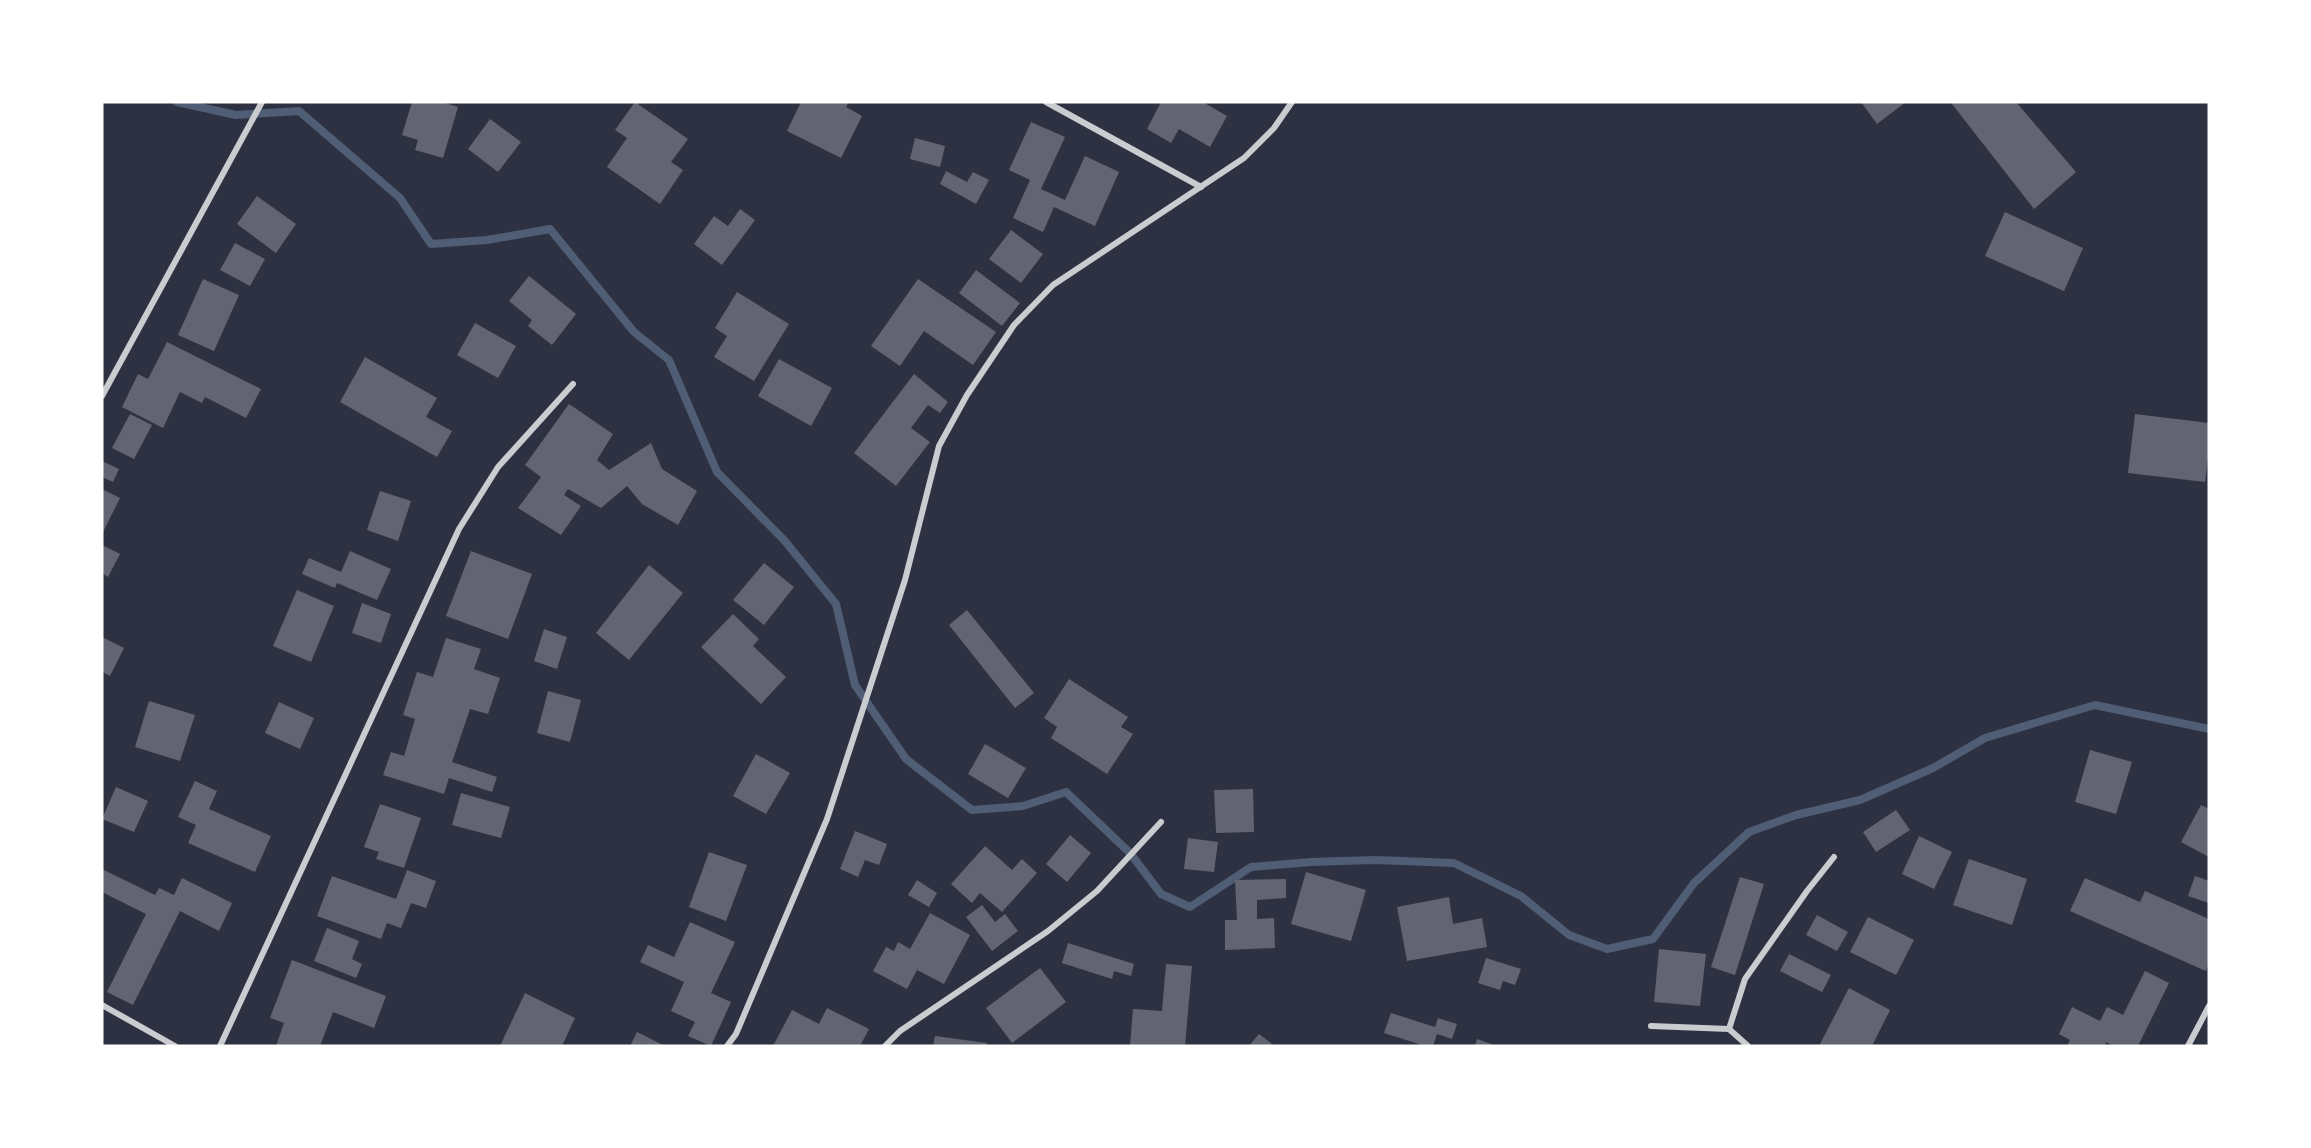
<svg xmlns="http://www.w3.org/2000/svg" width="2311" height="1148" viewBox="0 0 2311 1148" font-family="Rubik,sans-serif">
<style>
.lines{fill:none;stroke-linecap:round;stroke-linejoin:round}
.stream{stroke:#4f5d75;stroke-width:8}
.building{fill:#626471}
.minor{stroke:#caccd0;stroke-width:6}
</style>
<rect width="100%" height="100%" fill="#2d3142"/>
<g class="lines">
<path class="stream" d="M177,102L236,115L299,111L400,198L431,244L487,240L550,229L634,332L669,360L717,472L784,540L836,604L855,685L906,759L972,810L1023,806L1066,792L1130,853L1161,894L1190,907L1251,867L1311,862L1375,860L1454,863L1521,896L1569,935L1607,949L1653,939L1694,883L1749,832L1796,815L1860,800L1933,768L1985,738L2095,705L2209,729"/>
</g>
<g class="building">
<path d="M412,102H442L458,107L443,158L415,150L418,140L402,135Z"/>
<path d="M635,102L688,139L671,162L683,170L660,204L607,167L627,138L615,130Z"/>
<path d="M801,102H849L846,107L862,116L841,158L787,131Z"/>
<path d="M1161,102H1203L1227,116L1210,147L1179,129L1171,143L1147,129Z"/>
<path d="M1861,102H1906L1877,124Z"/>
<path d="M1954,102H2016L2076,172L2034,209L1952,104Z"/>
<path d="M490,119L521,142L498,172L468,149Z"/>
<path d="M1031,122L1065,137L1041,189L1065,200L1085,156L1119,172L1095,226L1054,207L1043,232L1013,218L1030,180L1009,170Z"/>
<path d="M915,138L945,146L940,167L910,159Z"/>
<path d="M946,171L967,182L973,172L989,180L976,204L940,184Z"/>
<path d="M257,196L296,224L276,253L237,224Z"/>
<path d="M740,209L755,220L722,265L694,244L714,216L728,226Z"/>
<path d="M2005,212L2083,248L2064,291L1985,256Z"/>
<path d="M1011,230L1043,254L1021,283L989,259Z"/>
<path d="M235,243L265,259L250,286L220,270Z"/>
<path d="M976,270L1020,303L1002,326L959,293Z"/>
<path d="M529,276L576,314L552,345L528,326L532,320L509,301Z"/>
<path d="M203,279L239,295L214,351L178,335Z"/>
<path d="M918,279L996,332L973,365L924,331L900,366L871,346Z"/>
<path d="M737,292L789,324L754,381L714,357L727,336L715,328Z"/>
<path d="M475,323L516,346L498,378L457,355Z"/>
<path d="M167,342L261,389L246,418L205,397L202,403L180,392L163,428L122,407L138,374L148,379Z"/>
<path d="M365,357L437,398L426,417L452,431L437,457L340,402Z"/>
<path d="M779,359L832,388L811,426L758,396Z"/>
<path d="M914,374L948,402L940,413L928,405L911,428L930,442L896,486L854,453Z"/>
<path d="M569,404L613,434L597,460L609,470L651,443L662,469L697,491L678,525L642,504L627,486L601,508L568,489L564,495L581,506L561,535L518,508L541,477L525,465Z"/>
<path d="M130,414L152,425L134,459L112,448Z"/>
<path d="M2135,414L2209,423V450L2205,482L2128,473Z"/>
<path d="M102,461L119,469L113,482L102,477Z"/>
<path d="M102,489L120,498L102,534Z"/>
<path d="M380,491L411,501L398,541L367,530Z"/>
<path d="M102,545L120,554L108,577L102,573Z"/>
<path d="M350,551L391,569L377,600L337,583L335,588L302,574L309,558L341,572Z"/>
<path d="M471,551L532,574L508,639L446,616Z"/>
<path d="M764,563L794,587L764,625L733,600Z"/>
<path d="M649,565L683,593L629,660L596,633Z"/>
<path d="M297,590L334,606L311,662L273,646Z"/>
<path d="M362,603L391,614L381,643L352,633Z"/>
<path d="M967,610L1034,693L1015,708L949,625Z"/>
<path d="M733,614L759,639L753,646L786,677L761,704L701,647Z"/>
<path d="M544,629L567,637L557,669L534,661Z"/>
<path d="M102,637L124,648L110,676L102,672Z"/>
<path d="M446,638L481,649L474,669L500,678L488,714L470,709L452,762L497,777L492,792L449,778L444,794L383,775L391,752L404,756L415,719L403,715L417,672L433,677Z"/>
<path d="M1069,679L1128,717L1121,727L1133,734L1107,774L1051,738L1057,727L1044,718Z"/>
<path d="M548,691L581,700L570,742L537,733Z"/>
<path d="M149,701L195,715L180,761L135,747Z"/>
<path d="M279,702L314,718L300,749L265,733Z"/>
<path d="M985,744L1026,768L1008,798L968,774Z"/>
<path d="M2090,750L2132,762L2116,814L2075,802Z"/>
<path d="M756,754L790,773L766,814L733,796Z"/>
<path d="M195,781L217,791L209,809L271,836L255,872L188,843L196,825L178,817Z"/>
<path d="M116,787L148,801L134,832L102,819Z"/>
<path d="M1253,789L1254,832L1216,833L1214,790Z"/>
<path d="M461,793L510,807L501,838L452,825Z"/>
<path d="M380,804L421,818L404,868L376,859L379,852L364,847Z"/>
<path d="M2201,805L2209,809V857L2181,842Z"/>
<path d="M1896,810L1910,830L1876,852L1863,832Z"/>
<path d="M855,831L887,844L879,865L865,860L858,877L840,869Z"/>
<path d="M1070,835L1091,853L1067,882L1046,864Z"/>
<path d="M1919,836L1952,852L1934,889L1902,874Z"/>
<path d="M1188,838L1218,842L1214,872L1184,869Z"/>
<path d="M985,846L1012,870L1022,859L1037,873L1002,912L980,893L972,903L951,884Z"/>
<path d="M709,852L747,865L726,921L689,907Z"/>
<path d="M1969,859L2027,879L2012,925L1953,905Z"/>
<path d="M102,869L155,895L159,888L174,895L182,878L232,903L219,931L180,911L133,1005L107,992L146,914L102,892Z"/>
<path d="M407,870L436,881L426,908L411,903L401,928L387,923L381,939L317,916L332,876L396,899Z"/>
<path d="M1306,872L1366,890L1351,941L1291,924Z"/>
<path d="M2195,876L2209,881V903L2188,896Z"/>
<path d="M1740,877L1764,884L1735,975L1711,967Z"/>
<path d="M2085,878L2140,902L2145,891L2209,919V963L2206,971L2070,911Z"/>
<path d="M1286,879V898L1257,900V919L1274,918L1275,948L1225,950V920H1237L1235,880Z"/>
<path d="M917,880L937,893L929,907L908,895Z"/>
<path d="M1449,897L1453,924L1482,918L1487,947L1407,961L1397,907Z"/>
<path d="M982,905L995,922L1005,914L1018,931L992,951L966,917Z"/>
<path d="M930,913L970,935L944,984L917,970L907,989L873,971L886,947L894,951L898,942L910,949Z"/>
<path d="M1817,915L1848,932L1837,951L1806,935Z"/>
<path d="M1868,917L1914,940L1896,975L1850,952Z"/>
<path d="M690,922L735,942L711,993L731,1002L711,1046L688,1036L695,1022L671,1011L684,982L640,962L648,945L674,957Z"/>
<path d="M327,928L359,941L352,959L362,964L356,978L314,961Z"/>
<path d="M1068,943L1134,964L1131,976L1114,971L1112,979L1062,963Z"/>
<path d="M1659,949L1706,954L1700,1006L1654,1002Z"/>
<path d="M1789,954L1831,975L1822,992L1780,971Z"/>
<path d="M1486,958L1521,969L1515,985L1503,981L1500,990L1478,983Z"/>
<path d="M292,960L386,996L374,1028L333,1012L320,1046H276L284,1023L270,1018Z"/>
<path d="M1166,964L1192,966L1185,1046H1130L1133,1009L1162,1011Z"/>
<path d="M1040,968L1066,1002L1012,1043L986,1008Z"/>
<path d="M2145,971L2169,983L2138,1046H2114L2106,1042L2105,1046H2067L2070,1040L2059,1034L2072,1007L2100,1021L2107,1007L2123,1015Z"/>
<path d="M1849,988L1890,1010L1872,1046H1819Z"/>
<path d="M525,993L575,1018L562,1046H500Z"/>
<path d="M827,1008L869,1029L860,1046H773L792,1010L819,1024Z"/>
<path d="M1391,1013L1435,1027L1438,1018L1457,1024L1452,1039L1437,1034L1433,1046H1425L1384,1033Z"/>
<path d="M637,1032L665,1046H630Z"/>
<path d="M1259,1034L1275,1046H1249Z"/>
<path d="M935,1036L987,1043V1046H933Z"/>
<path d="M1477,1039L1497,1046H1475Z"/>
</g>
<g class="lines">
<g class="minor">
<path d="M1046,102L1201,187"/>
<path d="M102,396L262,102"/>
<path d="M102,1005L175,1046"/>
<path d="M1651,1026L1729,1029L1748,1046"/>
<path d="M1729,1029L1745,979L1807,891L1834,857"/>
<path d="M220,1046L459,529L498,467L573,384"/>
<path d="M727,1046L736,1034L827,819L905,580L939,446L967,395L1014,325L1053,285L1244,158L1274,128L1292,102"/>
<path d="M885,1046L900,1031L1048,931L1097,891L1161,822"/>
<path d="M2188,1046L2209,1006"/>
</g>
</g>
<rect width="2311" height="1148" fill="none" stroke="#ffffff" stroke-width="207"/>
</svg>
